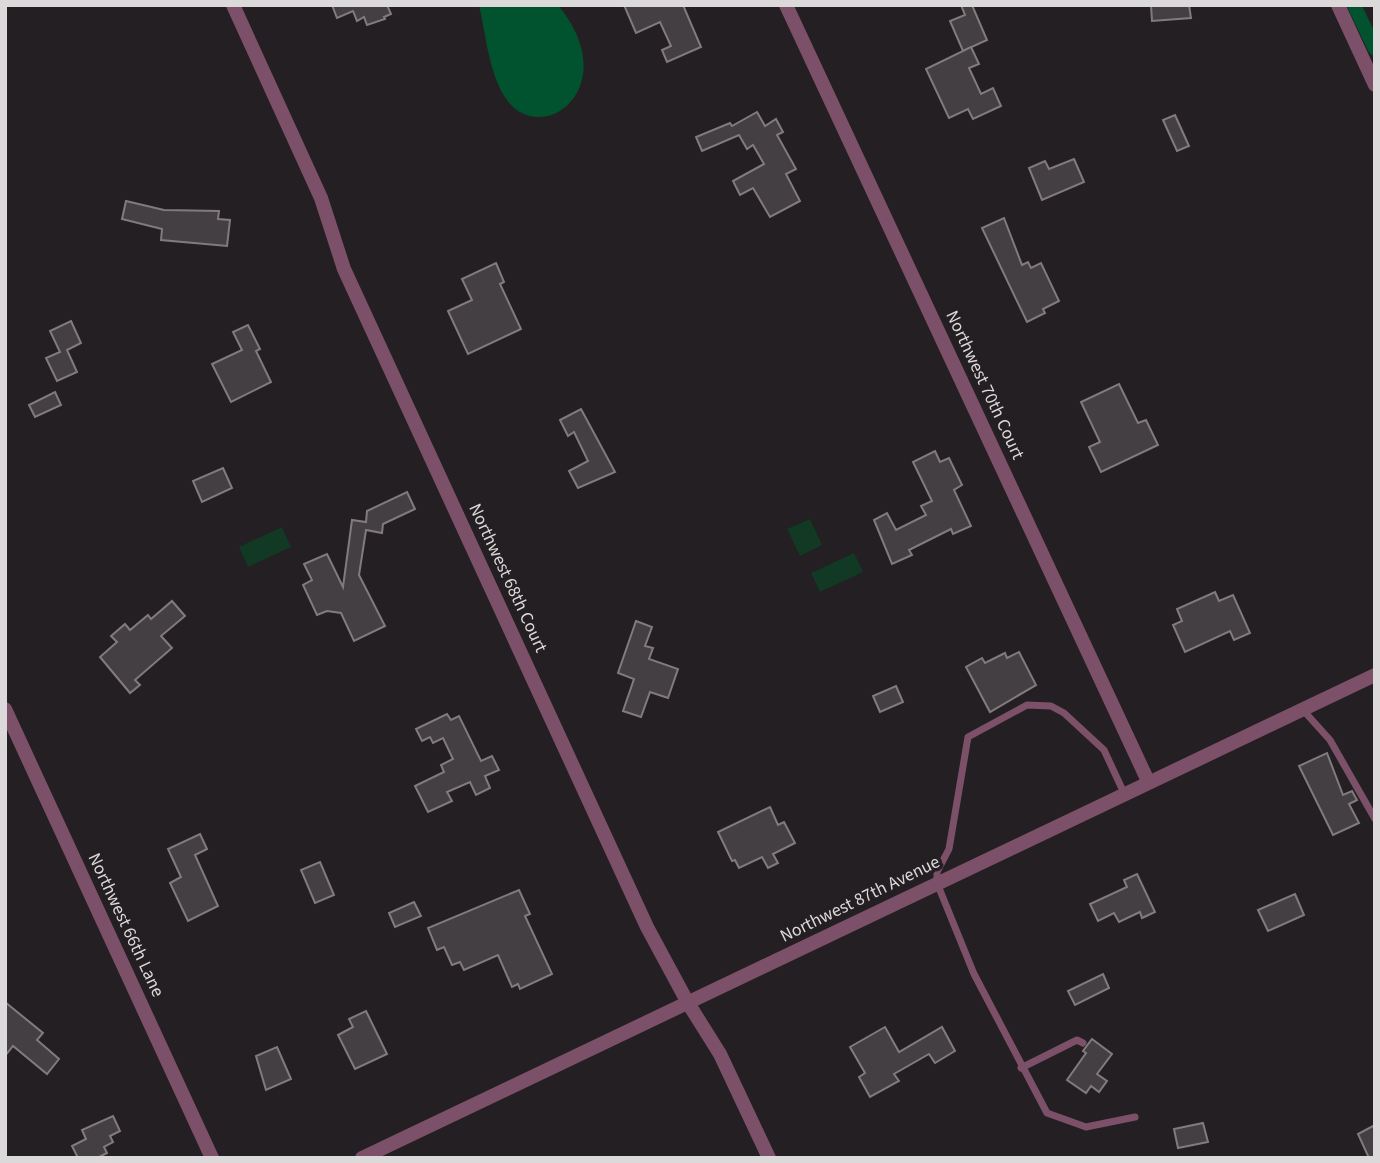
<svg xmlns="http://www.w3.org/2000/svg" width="1380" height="1163" viewBox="0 0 1380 1163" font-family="'Source Sans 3',sans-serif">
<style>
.green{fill:#113923}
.water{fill:#00532e}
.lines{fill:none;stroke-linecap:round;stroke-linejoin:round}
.canal{stroke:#00532e;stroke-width:14}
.building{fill:#443f42;stroke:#817b7e;stroke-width:2}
.lane{stroke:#7d5069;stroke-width:7}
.street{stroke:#7d5069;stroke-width:14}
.labels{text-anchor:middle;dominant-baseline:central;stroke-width:7;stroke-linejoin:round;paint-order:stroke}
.street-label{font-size:18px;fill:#dcd9da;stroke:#241f22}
</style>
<rect width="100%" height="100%" fill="#241f22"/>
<g class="green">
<path d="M810,519L822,545L800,556L787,529Z"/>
<path d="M282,527L291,547L248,567L239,547Z"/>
<path d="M854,553L863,572L820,592L811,573Z"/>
</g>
<path class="water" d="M479,5H558C628,90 536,153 503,94C488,67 486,35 479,5Z"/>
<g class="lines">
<path class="canal" d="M1354,5L1375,49"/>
</g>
<g class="building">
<path d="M332,5H387L391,14L384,17L385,19L367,25L364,17L357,21L353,11L337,18Z"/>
<path d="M624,5H683L701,47L667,62L662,50L671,46L660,22L636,33Z"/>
<path d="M961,5H972L987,40L963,51L950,21L965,15Z"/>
<path d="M1151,5H1189L1191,18L1152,21Z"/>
<path d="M971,47L979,64L969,68L981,94L993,88L1001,106L973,119L968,109L949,118L926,69Z"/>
<path d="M757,112L765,126L776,119L783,132L777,135L796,169L786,174L800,201L770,217L753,188L740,195L733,181L764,164L753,145L747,149L739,135L702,151L696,137L730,123L732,126Z"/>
<path d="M1175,115L1189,146L1177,151L1163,120Z"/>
<path d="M1074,159L1084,182L1042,200L1029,168L1045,161L1049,169Z"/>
<path d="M126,201L164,210L219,211L218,219L230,220L227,246L161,240L162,229L122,219Z"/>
<path d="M1004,218L1022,265L1028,262L1031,268L1041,263L1059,301L1043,309L1045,313L1027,322L982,228Z"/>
<path d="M496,263L504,282L500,284L521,329L468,354L448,311L472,300L462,279Z"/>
<path d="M71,321L81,343L67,350L77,372L57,381L46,358L60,352L50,331Z"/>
<path d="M248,325L260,349L256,351L271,382L231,402L212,364L242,350L233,332Z"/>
<path d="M1119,384L1138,423L1146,420L1158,445L1101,472L1089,447L1100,442L1081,402Z"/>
<path d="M55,392L61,405L35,417L29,405Z"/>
<path d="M581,409L615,472L578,488L569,471L588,461L574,432L568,436L560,420Z"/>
<path d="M935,451L940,462L949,458L962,485L954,490L971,526L953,534L951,529L909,550L912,555L892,564L874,520L887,513L896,530L926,515L921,506L932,501L913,462Z"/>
<path d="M223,468L232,488L202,502L193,481Z"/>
<path d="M407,492L415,509L383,524L382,533L366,530L359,575L385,626L354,641L341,613L327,611L317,615L303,585L312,580L304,564L327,554L343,587L352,520L366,522L367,511Z"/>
<path d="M1215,592L1219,601L1233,595L1250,633L1234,640L1230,631L1185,652L1173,625L1182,621L1177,609Z"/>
<path d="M172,601L185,616L161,636L172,648L135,680L140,685L130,693L100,657L117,642L111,636L125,624L130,630L148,615L151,619Z"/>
<path d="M636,621L652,627L645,646L653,648L649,659L678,669L668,698L650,692L641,717L623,711L634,679L618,673Z"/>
<path d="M1019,652L1036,685L990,712L966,667L982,658L985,663L1005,653L1007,658Z"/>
<path d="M896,686L903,702L880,712L873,696Z"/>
<path d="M447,714L451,720L459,716L481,761L492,756L499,770L485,776L490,788L476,795L470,782L447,792L452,801L428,812L415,786L444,772L441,765L453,759L443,738L433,743L430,737L422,741L416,729Z"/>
<path d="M1327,753L1343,795L1352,791L1357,800L1349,804L1359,823L1333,835L1299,766Z"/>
<path d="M770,807L778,825L784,822L795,843L773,854L778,863L768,868L762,857L739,868L735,860L732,861L718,832Z"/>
<path d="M200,834L207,849L195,855L218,906L188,921L170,883L181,877L168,849Z"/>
<path d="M320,862L334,895L315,903L301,870Z"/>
<path d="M1137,874L1155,912L1142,918L1140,912L1119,922L1114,913L1098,921L1090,904L1127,887L1124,880Z"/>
<path d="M519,890L530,914L525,916L552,974L520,989L518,984L512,987L498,955L464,970L460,962L452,965L444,947L437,950L428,928Z"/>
<path d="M1295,894L1304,915L1268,931L1258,910Z"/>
<path d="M414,902L421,916L395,927L389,913Z"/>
<path d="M1103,974L1109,988L1075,1005L1068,991Z"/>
<path d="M5,1002L43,1033L37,1040L59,1059L47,1074L13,1046L5,1056Z"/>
<path d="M366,1011L387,1054L355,1069L338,1035L353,1027L349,1019Z"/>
<path d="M885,1027L899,1052L942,1027L955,1051L935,1063L929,1054L894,1074L899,1081L870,1097L859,1077L865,1073L850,1047Z"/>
<path d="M1092,1039L1112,1054L1097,1074L1107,1081L1099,1092L1091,1086L1086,1093L1067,1080L1086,1053L1083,1051Z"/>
<path d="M277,1047L291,1079L266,1090L256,1056Z"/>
<path d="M113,1116L120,1131L110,1136L113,1142L104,1147L107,1153L97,1158H78L72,1146L86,1139L82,1130Z"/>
<path d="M1203,1123L1208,1142L1178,1148L1174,1129Z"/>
<path d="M1375,1125V1158H1369L1358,1134Z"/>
</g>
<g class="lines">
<g class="lane">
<path d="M1303,710L1330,740L1375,819"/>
<path d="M1124,793L1104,750L1064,713L1051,706L1027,705L968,737L949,849L937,872V883L974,974L1047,1113L1086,1127L1135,1117"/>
<path d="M1021,1068L1077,1040L1083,1043"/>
</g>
<g class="street">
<path d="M233,5L321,198L344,269L647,927L688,1003L720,1054L769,1158"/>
<path d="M786,5L1148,781"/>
<path d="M1338,5L1375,85"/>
<path d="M5,709L212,1158"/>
<path d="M362,1158L1375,675"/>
</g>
</g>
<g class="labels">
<g class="street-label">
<text transform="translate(985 385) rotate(65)">Northwest 70th Court</text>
<text transform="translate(508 578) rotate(65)">Northwest 68th Court</text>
<text transform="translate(860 899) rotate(-26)">Northwest 87th Avenue</text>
<text transform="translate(126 925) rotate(65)">Northwest 66th Lane</text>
</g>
</g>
<rect width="1380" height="1163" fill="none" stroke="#dcd9da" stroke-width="14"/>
</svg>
